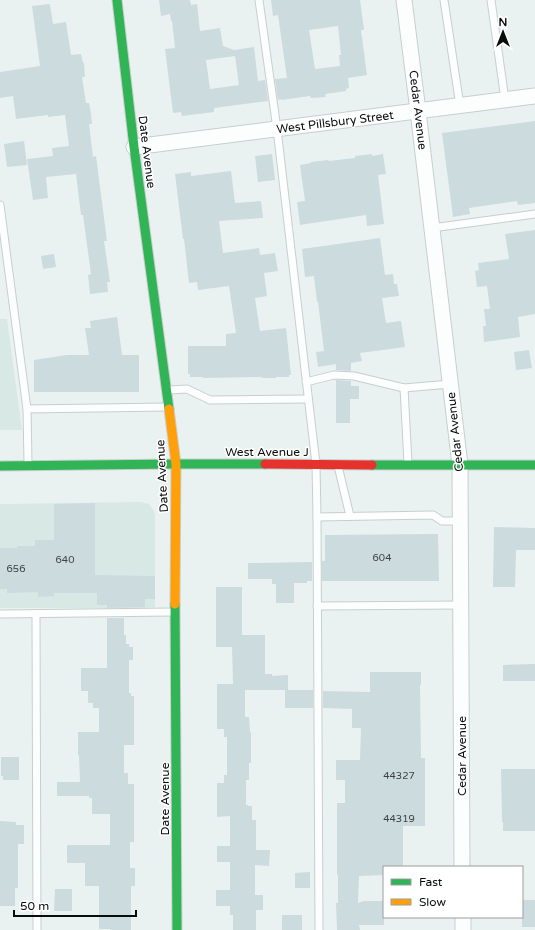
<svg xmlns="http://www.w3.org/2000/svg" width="535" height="930" viewBox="0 0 535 930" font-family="'Varela Round',sans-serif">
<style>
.built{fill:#d7e8e5}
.building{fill:#cbdbde;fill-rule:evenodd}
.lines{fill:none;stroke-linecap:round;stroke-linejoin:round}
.lane-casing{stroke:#c8cece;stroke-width:9}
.street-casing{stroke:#c8cece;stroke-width:17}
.fast-casing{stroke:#c8cece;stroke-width:11}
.slow-casing{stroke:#c8cece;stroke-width:11}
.jam-casing{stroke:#c8cece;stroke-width:11}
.lane{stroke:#fcfdfd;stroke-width:7}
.street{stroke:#fcfdfd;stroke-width:15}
.fast{stroke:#30b455;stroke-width:9}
.slow{stroke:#ff9f0a;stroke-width:9}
.jam{stroke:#e5322d;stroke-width:9}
.labels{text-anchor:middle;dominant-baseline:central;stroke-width:3;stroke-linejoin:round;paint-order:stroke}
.number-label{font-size:10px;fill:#3b4343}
.street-label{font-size:12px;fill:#080d0c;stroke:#fff}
</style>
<rect width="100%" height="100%" fill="#eaf2f1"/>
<g class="built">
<path d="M0,319H7L22,430H0Z"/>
<path d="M141,502L149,504L154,511L155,515V607L145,608H0V504Z"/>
</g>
<g class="building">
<path d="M159,0H190L191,5L197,4L200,31L220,28L223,46L234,50L254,47L258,81L265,80L268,101L214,108V112L182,116L181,112L173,113L165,49L175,48L172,21H171L170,14L161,16ZM235,56L239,85L210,89L206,60Z"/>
<path d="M271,0H360L364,30H361L367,75L348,78L349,88L346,89V91L325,94L326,97L311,98L310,96L281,100V99L278,100L275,79L287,78L278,15L273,16ZM338,26L341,55H339L340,66L315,69L309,30Z"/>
<path d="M50,4L53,24L66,22L71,55L81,54L83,63H84L85,77H82L86,103H89L91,114L92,124H89L93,157L96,156L107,241H104L110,282H107L108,292L90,294L88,275L91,274L83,215H81L76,174L46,177L48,198L33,200L27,159L53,156L52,148L69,146L65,115L48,117V115L16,119L13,96L0,98V72L40,66L32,6Z"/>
<path d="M535,121V203L518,205L517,201L469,208L470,214L453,217L442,133Z"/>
<path d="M24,141L27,165L7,167L4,144Z"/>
<path d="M272,154L275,180L258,182L255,156Z"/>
<path d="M372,154V156L383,154L386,174L378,175L384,224L367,226L366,215L300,225L297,202L305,201L300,165L311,163V162L328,160L329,161L355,158V156Z"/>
<path d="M231,171L235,203L261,201L263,218L219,221L223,253L259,248L260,255L275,253L278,271L264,273L267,296L255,298L260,331L286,328L291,375H289V377H276V378H262V377L203,378V377H190V374H188V346H226V334L236,333L229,286L198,290L197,282L189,283L184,239H183L175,174L191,172V176Z"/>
<path d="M535,230V314L518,317L520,337L484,342L483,326H486L484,309H490L487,286L477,287L475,271L479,270L478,263L509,259L505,234Z"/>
<path d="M380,238L385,275L393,274L394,284H397L399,296L382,298L386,323L401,321L405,347L360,353L362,361L351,363V371L336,370V364L318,367L316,352L324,351L318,302H317L314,276L305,277L302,249Z"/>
<path d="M54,254L56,267L43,269L41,256Z"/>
<path d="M117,317L122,355H139V392H34V360L67,355H89L85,328H91L90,321Z"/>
<path d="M529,350L532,368L516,370L514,352Z"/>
<path d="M336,380L351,381V386H359V399H350V423H336Z"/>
<path d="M95,503V575L155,576V599H145V607L107,608V605H97V593H54V596L38,597V592L7,593V589H0V548H17V546H35V540H54V504Z"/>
<path d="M494,527L535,528V550H516L515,587H493Z"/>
<path d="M438,534L439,581H322V561H325V535Z"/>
<path d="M312,562V581H307V583H294V603H276V584H272V579H248V563Z"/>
<path d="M216,587H242V635H265V674H272V676L288,675V690H313V708H285V690H245V717H249L250,732H251V763H249V780H246V805H248V806H252V820H256V850H270L269,866L255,865V895H263V910H256V930H233V915H230V906H216V890H230V862H217V846H230V816L217,817V783H224V775H227V737H224V729H217V684H233L232,647H216Z"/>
<path d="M107,618H124V635H126V644H129V647H133V660H129V693H131V696H134V745H124V773H128V784H134V842H130V868H135V886H131V930H110V929H99V886H85V863H67V845H110V814H92V798H89V796H57V782H80L79,755H78V732H99V708H93V703H88V691H81V668H107Z"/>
<path d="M535,664V681H503V665Z"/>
<path d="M370,672H421V685H420L421,758H425V826H403V867H384V875L359,876L358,903L364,901H384V925H359L360,930H337L336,903H338V875H337V803H345V780H336V760H360L361,728H352V709L323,708V691L370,692Z"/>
<path d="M1,757H19V780H3V776H1Z"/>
<path d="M501,769H535V831H503V822H502Z"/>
<path d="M0,821L16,822V825H24V844H18V888H15V906H0Z"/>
<path d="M310,872V888H295V873Z"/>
<path d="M55,889H72V911H54Z"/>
<rect x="522" y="900" width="13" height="27"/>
<rect x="282" y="915" width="20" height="15"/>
</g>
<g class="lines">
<g class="lane-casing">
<g id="lane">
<path d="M259,0L277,129L316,464L317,517L319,930"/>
<path d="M444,0L460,106"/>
<path d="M491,0L505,100"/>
<path d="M0,205L27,409L28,463"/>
<path d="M432,228L535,214"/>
<path d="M306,382L334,375L354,376L404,388L450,384"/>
<path d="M404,388L408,463"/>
<path d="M169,390L187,389L210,400L308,399"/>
<path d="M27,409L167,407"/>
<path d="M338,466L350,516"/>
<path d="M317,517L433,515L442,521H460"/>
<path d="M317,606L461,605"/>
<path d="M0,614L173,612"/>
<path d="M36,614L37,930"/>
</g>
</g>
<g class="street-casing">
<g id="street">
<path d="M404,0L418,111L460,465L462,867"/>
<path d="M134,147L535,96"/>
<path d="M463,917V930"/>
</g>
</g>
<g class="fast-casing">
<g id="fast">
<path d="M117,0L134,147L169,409"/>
<path d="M372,465H535"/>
<path d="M0,466L176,464H265"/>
<path d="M175,604L177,930"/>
</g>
</g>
<g class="slow-casing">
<path id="slow" d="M169,409L176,464L175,604"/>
</g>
<g class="jam-casing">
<path id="jam" d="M265,464L372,465"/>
</g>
<use href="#lane" class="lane"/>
<use href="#street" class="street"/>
<use href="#fast" class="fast"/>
<use href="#slow" class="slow"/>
<use href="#jam" class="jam"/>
</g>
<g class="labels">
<g class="number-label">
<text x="382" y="558">604</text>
<text x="65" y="560">640</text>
<text x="16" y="569">656</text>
<text x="399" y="776">44327</text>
<text x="399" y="819">44319</text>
</g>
<g class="street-label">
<text transform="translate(418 110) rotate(83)">Cedar Avenue</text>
<text transform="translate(335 122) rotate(-7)">West Pillsbury Street</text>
<text transform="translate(147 152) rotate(83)">Date Avenue</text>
<text transform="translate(455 432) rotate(-96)">Cedar Avenue</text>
<text x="267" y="452">West Avenue J</text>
<text transform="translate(162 476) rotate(-93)">Date Avenue</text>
<text transform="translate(462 756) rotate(-90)">Cedar Avenue</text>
<text transform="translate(165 799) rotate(-90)">Date Avenue</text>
</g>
</g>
<rect x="383" y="866" width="140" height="52" fill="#ffffff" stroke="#9c9e9e"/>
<rect x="391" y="879" width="20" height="6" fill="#30b455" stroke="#9c9e9e"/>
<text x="419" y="886" font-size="12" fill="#080d0c">Fast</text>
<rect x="391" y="899" width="20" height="6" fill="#ff9f0a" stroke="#9c9e9e"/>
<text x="419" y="906" font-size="12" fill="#080d0c">Slow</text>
<g transform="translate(503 32)" stroke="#ffffff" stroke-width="3" paint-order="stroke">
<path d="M0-3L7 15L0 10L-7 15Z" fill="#080d0c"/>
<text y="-6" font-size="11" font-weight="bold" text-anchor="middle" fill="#080d0c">N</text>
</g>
<path d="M14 910v6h122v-6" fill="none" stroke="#080d0c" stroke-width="2"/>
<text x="20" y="910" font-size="12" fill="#080d0c" stroke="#ffffff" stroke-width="3" paint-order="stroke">50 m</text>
</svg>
